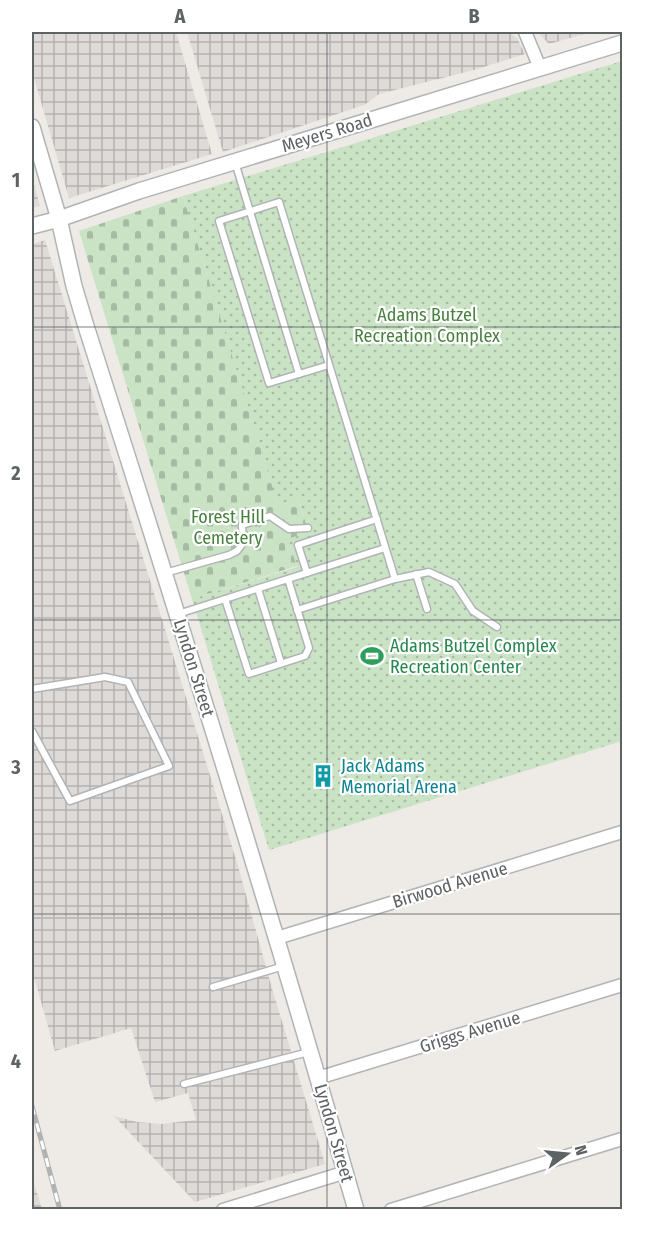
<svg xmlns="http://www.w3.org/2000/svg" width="654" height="1241" viewBox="0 0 654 1241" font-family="'Fira Sans Condensed',sans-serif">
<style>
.industrial{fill:url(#industrial-grid)}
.cemetery{fill:url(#cemetery-stones)}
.park{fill:url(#park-dots)}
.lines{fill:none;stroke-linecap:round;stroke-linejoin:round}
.service-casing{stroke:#b1b4b6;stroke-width:9}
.minor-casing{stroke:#b1b4b6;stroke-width:15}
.tertiary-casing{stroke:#b1b4b6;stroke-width:18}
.service{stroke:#fff;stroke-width:6}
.minor{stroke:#fff;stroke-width:12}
.tertiary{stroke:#fff;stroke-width:15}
.rail-casing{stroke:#b1b2b2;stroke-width:5}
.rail{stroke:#fff;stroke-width:3;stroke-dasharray:9;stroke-linecap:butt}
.grid{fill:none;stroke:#5d6264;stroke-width:1.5;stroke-opacity:0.55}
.labels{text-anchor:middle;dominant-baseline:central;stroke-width:4.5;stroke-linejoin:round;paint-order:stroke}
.street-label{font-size:18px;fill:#5d6264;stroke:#fff}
.park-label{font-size:18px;fill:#48813f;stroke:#fff}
.leisure-label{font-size:18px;fill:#27864d;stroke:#fff;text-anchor:start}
.culture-label{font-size:18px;fill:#0d838f;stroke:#fff;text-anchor:start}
.neatline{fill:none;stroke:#5d6264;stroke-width:2}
.grid-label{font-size:20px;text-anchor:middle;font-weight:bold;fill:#5d6264}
</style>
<defs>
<pattern id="industrial-grid" width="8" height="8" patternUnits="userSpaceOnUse" patternTransform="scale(1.5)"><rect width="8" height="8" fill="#dddad8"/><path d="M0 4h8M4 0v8" fill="none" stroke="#b6b4b3"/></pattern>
<pattern id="cemetery-stones" width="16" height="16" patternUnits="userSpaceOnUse" patternTransform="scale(1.5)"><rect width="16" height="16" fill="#cae3c5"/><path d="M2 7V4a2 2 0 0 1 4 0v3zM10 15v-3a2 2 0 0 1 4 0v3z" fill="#a7bba4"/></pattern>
<pattern id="park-dots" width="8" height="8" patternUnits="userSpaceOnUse" patternTransform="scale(1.5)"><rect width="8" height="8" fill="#cae3c5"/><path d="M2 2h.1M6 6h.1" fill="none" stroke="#a7bba4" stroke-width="1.8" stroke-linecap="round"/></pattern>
</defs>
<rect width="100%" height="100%" fill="#eeeae6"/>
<g class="industrial">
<path d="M32,32H176L212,154L69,198L32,71Z"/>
<path d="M187,32H508L517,38L525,54L474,70L379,94L364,105L223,152Z"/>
<path d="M537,32H591L549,44Z"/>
<path d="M32,177L40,206L32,208Z"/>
<path d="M45,240L238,866L271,985L325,1164L195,1202L114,1116L137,1122L161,1124L196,1120L188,1093L155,1102L131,1028L55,1051L32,970V244Z"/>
<path d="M32,1177L42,1209H32Z"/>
</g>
<path class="cemetery" d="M183,196L278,504L298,499L309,532L289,539L297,566L192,599L79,231Z"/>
<path class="park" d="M622,61V741L269,850L192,599L297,567L288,539L309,532L298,499L278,505L183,196Z"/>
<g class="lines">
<g class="service-casing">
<g id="service">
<path d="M235,162L299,374"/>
<path d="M329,365L269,383L219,221L279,202L395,579"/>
<path d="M165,573L229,555L237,551L243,543L242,525L270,516L289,529L308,528"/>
<path d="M307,573L298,545L377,519"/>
<path d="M416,574L427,609"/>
<path d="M258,589L281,663"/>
<path d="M225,599L249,674L305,656L309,648L288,579"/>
<path d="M297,610L395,579L429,572L455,584L473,611L497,627"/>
<path d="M178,614L385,548"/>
<path d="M32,689L105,677L128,682L169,766L70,801L32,731"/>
<path d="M213,987L284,966"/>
<path d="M184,1084L309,1052"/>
</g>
</g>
<g class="minor-casing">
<g id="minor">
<path d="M525,32L540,68"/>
<path d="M277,938L622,832"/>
<path d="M318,1078L622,985"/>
<path d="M223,1210L346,1172"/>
<path d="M391,1210L622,1139"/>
</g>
</g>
<g class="tertiary-casing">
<g id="tertiary">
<path d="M32,127L59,219L74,286L85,323C179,617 271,912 356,1210"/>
<path d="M32,226L59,219L139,191L622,43"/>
</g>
</g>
<use href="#service" class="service"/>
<use href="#minor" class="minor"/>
<use href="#tertiary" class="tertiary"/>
<g class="rail-casing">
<path id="rail" d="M32,1106L60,1210"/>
</g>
<use href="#rail" class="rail"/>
</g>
<path class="grid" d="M327,32V1210M32,327H622M32,620H622M32,914H622"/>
<defs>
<g id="stadium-bare" transform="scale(1.8)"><path d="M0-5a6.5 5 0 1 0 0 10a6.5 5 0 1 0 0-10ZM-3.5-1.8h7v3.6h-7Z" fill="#2e9e5b" stroke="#fff" stroke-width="2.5" paint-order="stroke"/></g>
<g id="building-bare" transform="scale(1.8)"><path d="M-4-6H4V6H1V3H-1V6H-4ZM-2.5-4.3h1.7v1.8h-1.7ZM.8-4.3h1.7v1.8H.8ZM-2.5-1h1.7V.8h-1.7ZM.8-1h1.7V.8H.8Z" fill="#0f9aa8" stroke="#fff" stroke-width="2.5" paint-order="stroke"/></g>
</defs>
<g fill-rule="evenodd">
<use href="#stadium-bare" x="372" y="656"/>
<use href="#building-bare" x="323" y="776"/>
</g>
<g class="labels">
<g class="street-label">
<text transform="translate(327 133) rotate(-17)">Meyers Road</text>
<text transform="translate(194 668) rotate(73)">Lyndon Street</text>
<text transform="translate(450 885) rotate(-17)">Birwood Avenue</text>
<text transform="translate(470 1032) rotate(-17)">Griggs Avenue</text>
<text transform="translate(334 1133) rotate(74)">Lyndon Street</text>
</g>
<g class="park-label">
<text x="427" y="315">Adams Butzel<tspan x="427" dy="21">Recreation Complex</tspan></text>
<text x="228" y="517">Forest Hill<tspan x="228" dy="21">Cemetery</tspan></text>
</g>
<g class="leisure-label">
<text x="390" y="646">Adams Butzel Complex<tspan x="390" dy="21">Recreation Center</tspan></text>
</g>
<g class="culture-label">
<text x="341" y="766">Jack Adams<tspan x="341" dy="21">Memorial Arena</tspan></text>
</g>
</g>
<rect width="654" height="1241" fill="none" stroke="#ffffff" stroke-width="66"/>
<g transform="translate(567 1154) rotate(75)" stroke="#ffffff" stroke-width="4.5" paint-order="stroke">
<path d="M0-4.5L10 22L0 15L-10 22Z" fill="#5d6264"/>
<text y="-9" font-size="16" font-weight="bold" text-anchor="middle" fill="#5d6264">N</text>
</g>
<rect x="33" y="33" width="588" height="1175" class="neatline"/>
<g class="grid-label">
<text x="180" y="23">A</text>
<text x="474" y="23">B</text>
<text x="16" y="187">1</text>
<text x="16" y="480">2</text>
<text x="16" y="774">3</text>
<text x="16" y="1068">4</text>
</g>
</svg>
